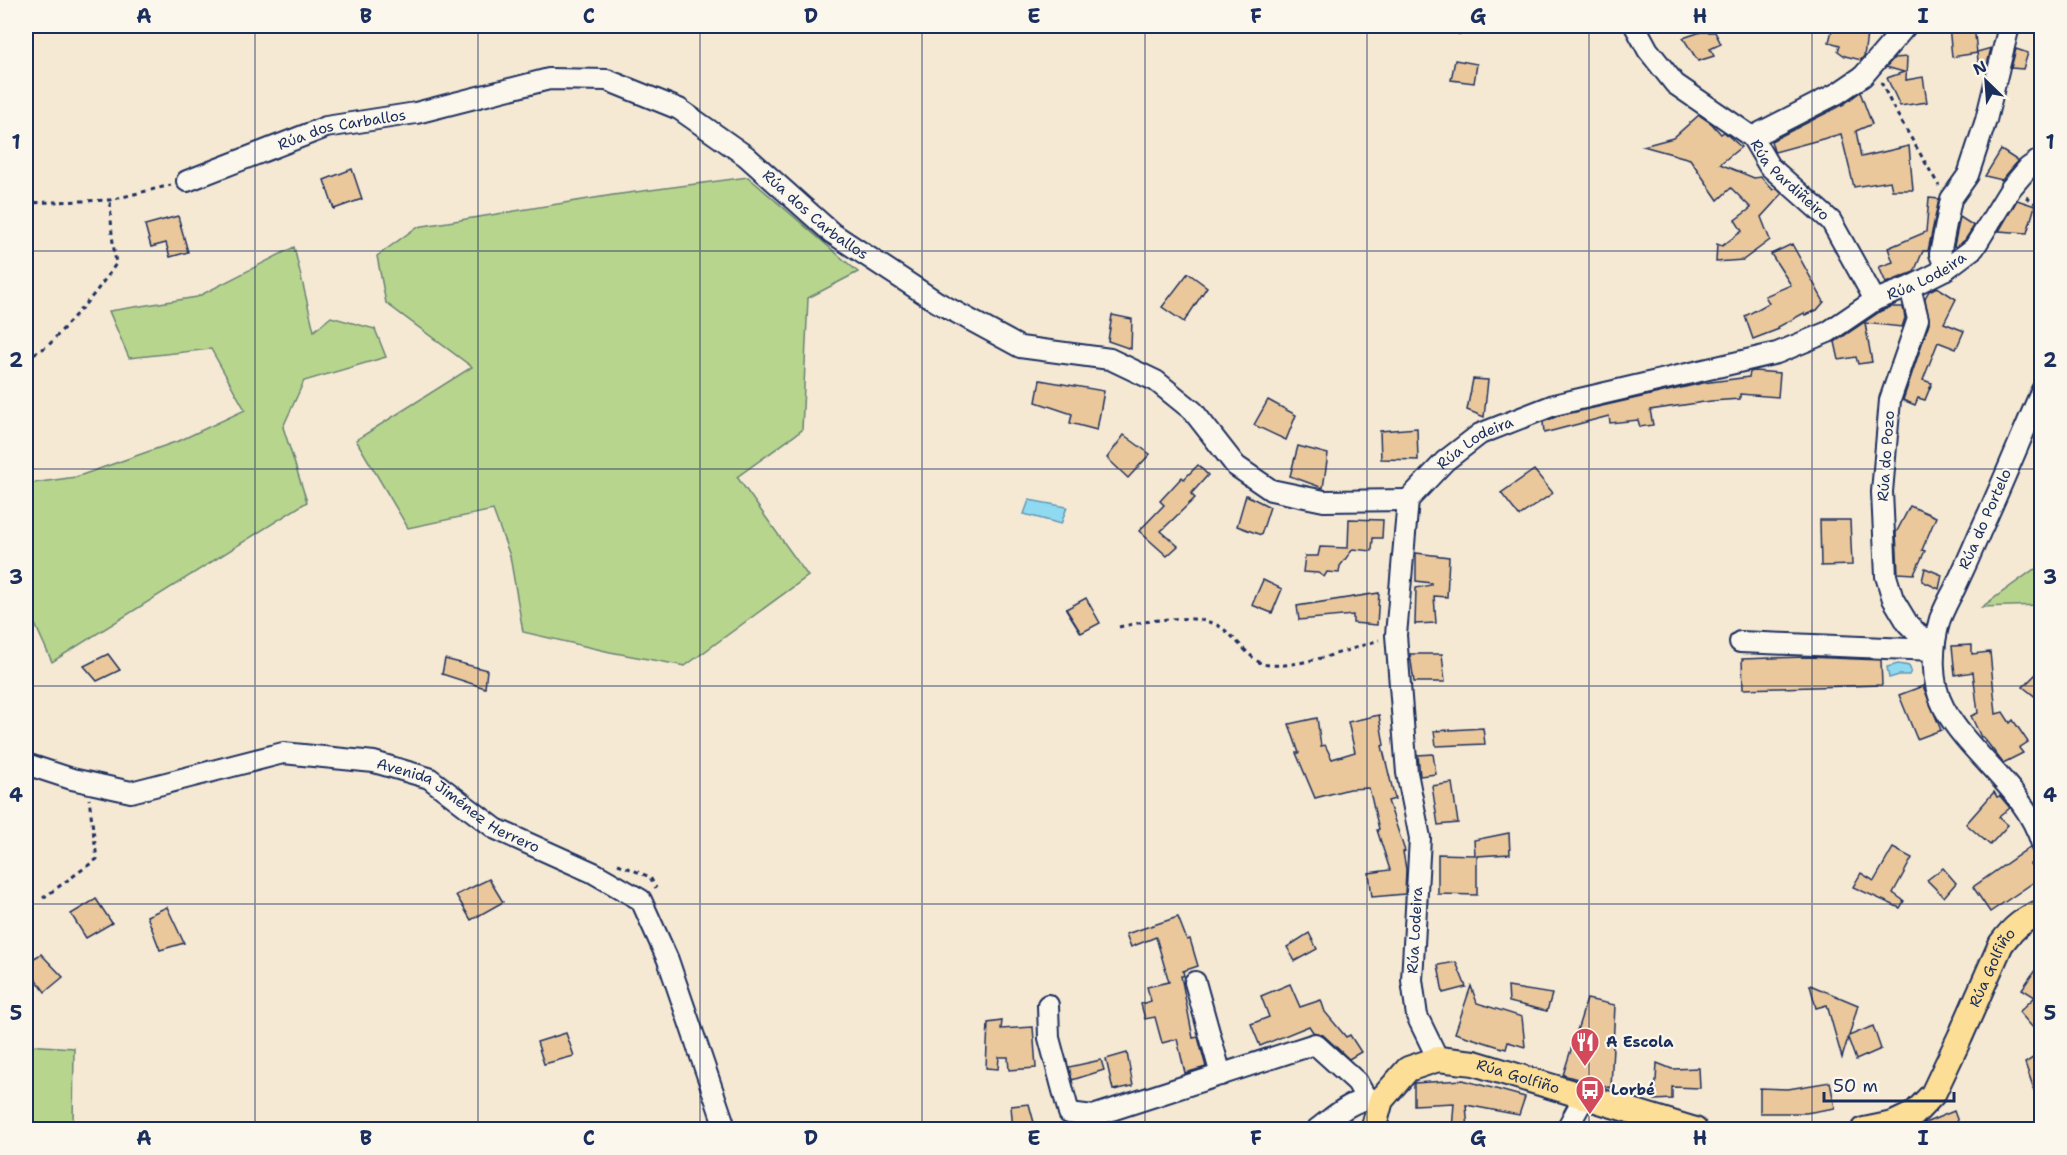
<svg xmlns="http://www.w3.org/2000/svg" width="2067" height="1155" viewBox="0 0 2067 1155" font-family="'Shantell Sans',sans-serif">
<style>
.green{fill:#b7d58d;stroke:#698276;stroke-width:1.5}
.water{fill:#90daf1;stroke:#6196b6;stroke-width:1.5}
.building{fill:#eac89b;stroke:#1b2f5e;stroke-width:1.5}
.lines{fill:none;stroke-linecap:round;stroke-linejoin:round}
.minor-casing{stroke:#1b2f5e;stroke-width:24}
.major-casing{stroke:#1b2f5e;stroke-width:28}
.path{stroke:#1b2f5e;stroke-width:3;stroke-dasharray:4.5 4.5;stroke-linecap:butt}
.minor{stroke:#fbf7ec;stroke-width:20}
.major{stroke:#fdde96;stroke-width:24}
.grid{fill:none;stroke:#1b2f5e;stroke-width:1.5;stroke-opacity:0.55}
.labels{text-anchor:middle;dominant-baseline:central;stroke-width:4.5;stroke-linejoin:round;paint-order:stroke}
.street-label{font-size:15px;fill:#1b2f5e;stroke:#fbf7ec}
.poi-label{font-size:15px;font-weight:bold;fill:#1b2f5e;stroke:#fbf7ec;text-anchor:start}
.neatline{fill:none;stroke:#1b2f5e;stroke-width:2}
.grid-label{font-size:20px;text-anchor:middle;font-weight:bold;fill:#1b2f5e}
</style>
<rect width="100%" height="100%" fill="#f6e9d4"/>
<filter id="ink" filterUnits="userSpaceOnUse"><feTurbulence type="fractalNoise" baseFrequency=".0167" numOctaves="2"/><feDisplacementMap in="SourceGraphic" scale="12" xChannelSelector="R" yChannelSelector="G"/><feConvolveMatrix kernelMatrix="1 2 1 2 8 2 1 2 1" color-interpolation-filters="sRGB"/></filter>
<g filter="url(#ink)">
<g class="green">
<path d="M748,177L858,272L808,298L802,430L737,477L808,576L685,666L610,652L523,632L510,556L493,510L408,528L356,440L472,367L386,303L377,256L417,227L613,195Z"/>
<path d="M294,247L314,331L331,317L375,329L386,357L304,381L283,427L307,502L52,662L26,604V484L76,477L181,440L245,410L211,349L129,358L109,311L197,297Z"/>
<path d="M2041,567V605L1982,607L2033,570Z"/>
<path d="M26,1045L74,1048L73,1129H26Z"/>
</g>
<g class="water">
<path d="M1029,500L1067,507L1061,524L1024,514Z"/>
<path d="M1898,664L1909,666L1911,671L1909,675H1899L1889,678L1887,667Z"/>
</g>
<g class="building">
<path d="M1833,26H1861V33L1867,34L1864,56L1861,60L1845,56L1838,51L1840,45L1829,42Z"/>
<path d="M1949,26H1974L1977,53L1952,57Z"/>
<path d="M1701,32H1715L1721,44L1710,49L1714,56L1698,61L1683,38Z"/>
<path d="M1991,48L1986,69H1979L1977,52Z"/>
<path d="M2016,49L2028,53L2023,69L2011,68Z"/>
<path d="M1907,57L1906,80L1923,77L1927,102L1900,106L1887,78L1904,72L1886,67L1894,58Z"/>
<path d="M1455,60L1477,64L1474,83L1451,80Z"/>
<path d="M1860,92L1872,124L1856,131L1861,157L1909,146L1913,190H1892L1890,181L1854,187L1841,134L1775,152L1774,151L1771,141L1844,104Z"/>
<path d="M1699,115L1712,124L1721,134L1724,132L1741,147L1720,164L1754,178L1761,177L1773,190L1776,188L1782,194L1761,217L1770,240L1743,260L1716,262L1717,244L1722,246L1742,231L1735,220L1751,208L1731,188L1718,200L1690,159L1643,146L1673,138Z"/>
<path d="M2001,150L2018,161L2002,180L1985,176Z"/>
<path d="M352,169L362,199L334,209L324,180Z"/>
<path d="M1929,198L1939,199L1928,251H1923L1914,272L1886,283L1879,267L1893,262L1888,248L1926,232Z"/>
<path d="M2017,200L2035,206L2027,233L1999,231Z"/>
<path d="M178,216L188,252L170,257L166,243L151,247L145,225Z"/>
<path d="M1960,217L1974,226L1965,240L1955,247L1954,246Z"/>
<path d="M1792,244L1824,302L1817,310L1805,315L1804,313L1778,327L1779,329L1753,339L1745,316L1769,303L1765,296L1791,285L1771,254Z"/>
<path d="M1188,273L1207,287L1184,322L1162,307Z"/>
<path d="M1937,287L1956,299L1944,323L1964,331L1956,349L1938,342L1923,380L1932,383L1925,400L1918,398L1915,405L1903,400L1929,323L1925,298L1929,291Z"/>
<path d="M1891,307H1903L1905,318L1902,327L1865,323L1872,362L1858,364L1856,357L1839,360L1835,342L1881,311Z"/>
<path d="M1112,315L1132,319L1131,349L1108,341Z"/>
<path d="M1754,371L1780,373L1778,397L1740,394V399L1711,401L1650,410L1653,425L1640,427L1638,420L1610,423L1609,416L1544,433L1543,422L1558,416L1703,383L1749,377L1750,372Z"/>
<path d="M1473,379L1488,380L1484,417L1467,410Z"/>
<path d="M1040,380L1104,391L1097,430L1070,423L1072,414L1036,402Z"/>
<path d="M1268,400L1296,415L1286,440L1254,425Z"/>
<path d="M1417,428L1418,460L1381,459L1380,431Z"/>
<path d="M1124,435L1150,454L1128,478L1107,458Z"/>
<path d="M1298,446L1328,454L1323,488L1290,476Z"/>
<path d="M1198,465L1208,475L1191,494L1195,498L1161,531L1178,546L1167,556L1139,531L1164,505L1160,501L1182,477L1184,479Z"/>
<path d="M1534,470L1553,493L1519,516L1501,493Z"/>
<path d="M1246,495L1270,507L1261,535L1237,526Z"/>
<path d="M1910,506L1936,517L1922,550L1925,551L1914,574L1898,573L1896,533Z"/>
<path d="M1349,519L1383,520L1382,538H1373L1372,551L1353,549L1340,566L1339,573L1327,572L1324,577L1318,573L1303,572L1305,556H1318L1320,547L1348,548Z"/>
<path d="M1820,520H1850L1852,565L1821,566Z"/>
<path d="M1416,553L1449,557L1447,597L1434,596L1436,623L1415,624L1416,588L1431,585V583L1416,581Z"/>
<path d="M1925,568L1942,575L1939,589L1922,581Z"/>
<path d="M1263,580L1282,589L1272,613L1252,605Z"/>
<path d="M1379,593L1377,625L1353,623V615L1299,620L1297,606Z"/>
<path d="M1086,598L1100,623L1081,633L1066,609Z"/>
<path d="M1972,645V654L1990,652L1996,714L2003,712L2010,723L2013,720L2028,742L2019,748L2023,753L2003,763L1983,737H1981L1971,716L1978,713L1973,672L1955,675L1952,646Z"/>
<path d="M108,654L120,670L97,681L84,666Z"/>
<path d="M1410,654H1442L1445,682H1414Z"/>
<path d="M1806,657L1881,660L1882,685L1743,689L1742,659Z"/>
<path d="M445,659L487,670L485,688L442,674Z"/>
<path d="M2042,668V702L2023,687Z"/>
<path d="M1923,686L1941,730L1917,739L1899,695Z"/>
<path d="M1379,715L1384,745L1382,746L1395,799L1388,801L1405,851L1403,852L1406,869L1405,894L1372,897L1369,873L1390,870L1377,830L1379,829L1369,788L1349,789L1315,798L1296,753H1299L1289,724L1317,718L1321,746L1325,745L1332,759L1355,752L1348,722Z"/>
<path d="M1483,728L1485,744L1436,746L1434,731Z"/>
<path d="M1433,754L1436,774L1420,776L1418,755Z"/>
<path d="M1452,783L1458,823L1438,825L1432,786Z"/>
<path d="M1994,792L1997,797L2000,796L2010,808L1999,817L2008,825L1990,845L1966,824Z"/>
<path d="M1509,833L1510,854L1477,856V895L1438,894V854L1475,855L1474,840Z"/>
<path d="M2030,847L2036,861L2030,864L2040,878L1990,912L1973,887Z"/>
<path d="M1893,848L1912,858L1893,893L1904,901L1900,908L1853,887L1861,873L1874,881Z"/>
<path d="M1943,868L1956,883L1944,897L1927,880Z"/>
<path d="M489,879L503,902L471,920L456,895Z"/>
<path d="M96,899L112,923L86,938L71,914Z"/>
<path d="M167,907L184,943L160,950L147,916Z"/>
<path d="M1178,917L1187,940L1190,939L1198,966L1183,971L1184,976H1181L1193,1038L1198,1037L1206,1067L1185,1073L1177,1039L1162,1043L1155,1017L1145,1019L1141,1004L1151,1001L1147,987L1169,982L1156,937L1131,947L1126,934Z"/>
<path d="M1309,933L1317,949L1295,961L1287,947Z"/>
<path d="M41,954L63,977L45,992L26,966V963Z"/>
<path d="M2042,960V1038L2019,1012L2035,997L2022,989Z"/>
<path d="M1456,962L1466,987L1443,993L1438,965Z"/>
<path d="M1290,984L1300,1007L1321,1000L1325,1012L1346,1037L1350,1035L1361,1052L1349,1059L1323,1035L1313,1032L1309,1026L1260,1046L1251,1024L1269,1017L1261,996Z"/>
<path d="M1810,985L1858,1005L1849,1036L1873,1026L1881,1049L1856,1060L1848,1038L1842,1058L1827,1005L1816,1008Z"/>
<path d="M1471,986L1477,1003L1522,1017L1525,1047L1508,1042L1506,1049L1455,1033Z"/>
<path d="M1508,987L1552,994L1547,1011L1509,1002Z"/>
<path d="M1587,999L1615,1005L1611,1088L1563,1075Z"/>
<path d="M1002,1021L1001,1029L1033,1027L1036,1068L1009,1070L1008,1057H999L998,1069L986,1068L988,1023Z"/>
<path d="M566,1033L574,1056L544,1064L537,1042Z"/>
<path d="M2042,1052V1103L2039,1104L2025,1063Z"/>
<path d="M1127,1053L1133,1086L1113,1090L1106,1059Z"/>
<path d="M1101,1060L1104,1070L1072,1080L1069,1067Z"/>
<path d="M1657,1063L1672,1069L1699,1068L1700,1088L1672,1087V1099L1655,1100Z"/>
<path d="M1463,1080L1525,1097L1519,1115L1466,1105L1468,1130H1452L1454,1103L1414,1105V1083Z"/>
<path d="M1830,1082L1835,1108L1806,1113H1760V1088L1788,1089Z"/>
<path d="M1029,1104L1036,1130H1013L1011,1106Z"/>
<path d="M1954,1111L1961,1130H1915L1925,1123Z"/>
</g>
<g class="lines">
<g class="minor-casing">
<g id="minor">
<path id="s1" d="M1635,26L1648,50L1675,84L1752,137L1769,166L1831,221L1875,300"/>
<path d="M1752,137L1838,93L1863,76L1906,26"/>
<path id="s2" d="M187,181L326,127L416,113L549,79L607,80L679,109L746,156L832,233L937,302L1020,347L1110,359L1156,381L1193,411L1236,466L1271,490L1324,501L1408,500"/>
<path d="M1946,269L1940,254L1951,199L1968,175L1986,120L2009,26"/>
<path d="M1910,287L1918,319L1890,400L1882,492L1886,576L1893,599L1908,624L1934,650"/>
<path d="M2042,390C2021,437 2002,485 1980,532C1972,551 1963,571 1954,590C1949,599 1944,609 1940,619C1932,646 1930,682 1944,708C1971,757 2025,788 2042,844"/>
<path d="M1740,642L1934,650"/>
<path id="s3" d="M26,764L72,779L131,792L283,753L374,762L429,778L496,829L594,873L641,900L668,960L726,1130"/>
<path d="M1195,982L1221,1075"/>
<path d="M1048,1005L1049,1038L1069,1113L1093,1116L1315,1044L1357,1082L1366,1098"/>
<path id="s4" d="M1438,1059L1417,1016L1412,980L1420,838L1407,773L1396,635L1408,500L1445,461L1480,434L1554,405L1777,353L1828,332L1875,300L1910,287L1946,269L1974,248L2011,188L2028,168L2042,158"/>
<path d="M1316,1130C1336,1115 1353,1097 1379,1099"/>
<path d="M1566,1130L1585,1096"/>
</g>
</g>
<g class="major-casing">
<g id="major">
<path id="s5" d="M1373,1130L1381,1100L1408,1069L1438,1059L1474,1063L1695,1130"/>
<path id="s6" d="M1864,1130L1893,1124L1914,1114L1933,1094L1960,1037L2001,944C2011,930 2024,918 2042,912"/>
</g>
</g>
<g class="path">
<path d="M1459,35V26"/>
<path d="M1881,82L1893,107L1939,186"/>
<path d="M2026,197L2042,208"/>
<path d="M26,203L110,200L171,185"/>
<path d="M26,358L48,346L95,293L116,264L112,235L110,200"/>
<path d="M1119,627C1146,621 1197,611 1222,628C1234,636 1251,660 1263,664C1291,671 1351,649 1379,640"/>
<path d="M618,864L650,877L656,888"/>
<path d="M43,898L97,859L89,799"/>
</g>
<use href="#minor" class="minor"/>
<use href="#major" class="major"/>
</g>
</g>
<path class="grid" d="M255,26V1130M478,26V1130M700,26V1130M922,26V1130M1145,26V1130M1367,26V1130M1589,26V1130M1812,26V1130M26,251H2042M26,469H2042M26,686H2042M26,904H2042"/>
<defs>
<g id="restaurant-pin" transform="scale(1.5)"><path d="M0 17L-7.5 6A9.5 9.5 0 1 1 7.5 6Z" fill="#d1495b" stroke="#fbf7ec"/><path d="M-5-6h1v4h1v-4h1v4h1v-4h1v5L-1.5 .5V6h-2V.5L-5-1ZM5-6V6H3V1.5H1.5Q1.5-4 5-6Z" fill="#fff"/></g>
<g id="bus-pin" transform="scale(1.5)"><path d="M0 17L-7.5 6A9.5 9.5 0 1 1 7.5 6Z" fill="#d1495b" stroke="#fbf7ec"/><path d="M-5-6H5V4H4V6H2V4H-2V6H-4V4H-5ZM-3.5-4V0h7V-4ZM-3.5 1.2v1.5H-2V1.2ZM2 1.2v1.5H3.5V1.2Z" fill="#fff"/></g>
</defs>
<g fill-rule="evenodd">
<use href="#restaurant-pin" x="1585" y="1042"/>
<use href="#bus-pin" x="1590" y="1090"/>
</g>
<g class="labels">
<g class="street-label">
<text stroke="none"><textPath href="#s2" startOffset="164">Rúa dos Carballos</textPath></text>
<text stroke="none"><textPath href="#s1" startOffset="222">Rúa Pardiñeiro</textPath></text>
<text stroke="none"><textPath href="#s2" startOffset="686">Rúa dos Carballos</textPath></text>
<text stroke="none"><textPath href="#s4" startOffset="1142">Rúa Lodeira</textPath></text>
<text stroke="none"><textPath href="#s4" startOffset="656">Rúa Lodeira</textPath></text>
<text transform="translate(1886 456) rotate(-86)">Rúa do Pozo</text>
<text transform="translate(1985 519) rotate(-66)">Rúa do Portelo</text>
<text stroke="none"><textPath href="#s3" startOffset="453">Avenida Jiménez Herrero</textPath></text>
<text stroke="none"><textPath href="#s4" startOffset="134">Rúa Lodeira</textPath></text>
<text stroke="none"><textPath href="#s6" startOffset="220">Rúa Golfiño</textPath></text>
<text stroke="none"><textPath href="#s5" startOffset="186">Rúa Golfiño</textPath></text>
</g>
<g class="poi-label">
<text x="1606" y="1042">A Escola</text>
<text x="1611" y="1090">Lorbé</text>
</g>
</g>
<rect width="2067" height="1155" fill="none" stroke="#fbf7ec" stroke-width="66"/>
<g transform="translate(1986 81) rotate(335)" stroke="#fbf7ec" stroke-width="4.5" paint-order="stroke">
<path d="M0-4.5L10 22L0 15L-10 22Z" fill="#1b2f5e"/>
<text y="-9" font-size="16" font-weight="bold" text-anchor="middle" fill="#1b2f5e">N</text>
</g>
<path d="M1824 1092v9h130v-9" fill="none" stroke="#1b2f5e" stroke-width="3"/>
<text x="1833" y="1092" font-size="18" fill="#1b2f5e" stroke="#fbf7ec" stroke-width="4.5" paint-order="stroke">50 m</text>
<rect x="33" y="33" width="2001" height="1089" class="neatline"/>
<g class="grid-label">
<text x="144" y="23">A</text>
<text x="366" y="23">B</text>
<text x="589" y="23">C</text>
<text x="811" y="23">D</text>
<text x="1034" y="23">E</text>
<text x="1256" y="23">F</text>
<text x="1478" y="23">G</text>
<text x="1700" y="23">H</text>
<text x="1923" y="23">I</text>
<text x="16" y="149">1</text>
<text x="2050" y="149">1</text>
<text x="16" y="367">2</text>
<text x="2050" y="367">2</text>
<text x="16" y="584">3</text>
<text x="2050" y="584">3</text>
<text x="16" y="802">4</text>
<text x="2050" y="802">4</text>
<text x="16" y="1020">5</text>
<text x="2050" y="1020">5</text>
<text x="144" y="1145">A</text>
<text x="366" y="1145">B</text>
<text x="589" y="1145">C</text>
<text x="811" y="1145">D</text>
<text x="1034" y="1145">E</text>
<text x="1256" y="1145">F</text>
<text x="1478" y="1145">G</text>
<text x="1700" y="1145">H</text>
<text x="1923" y="1145">I</text>
</g>
</svg>
